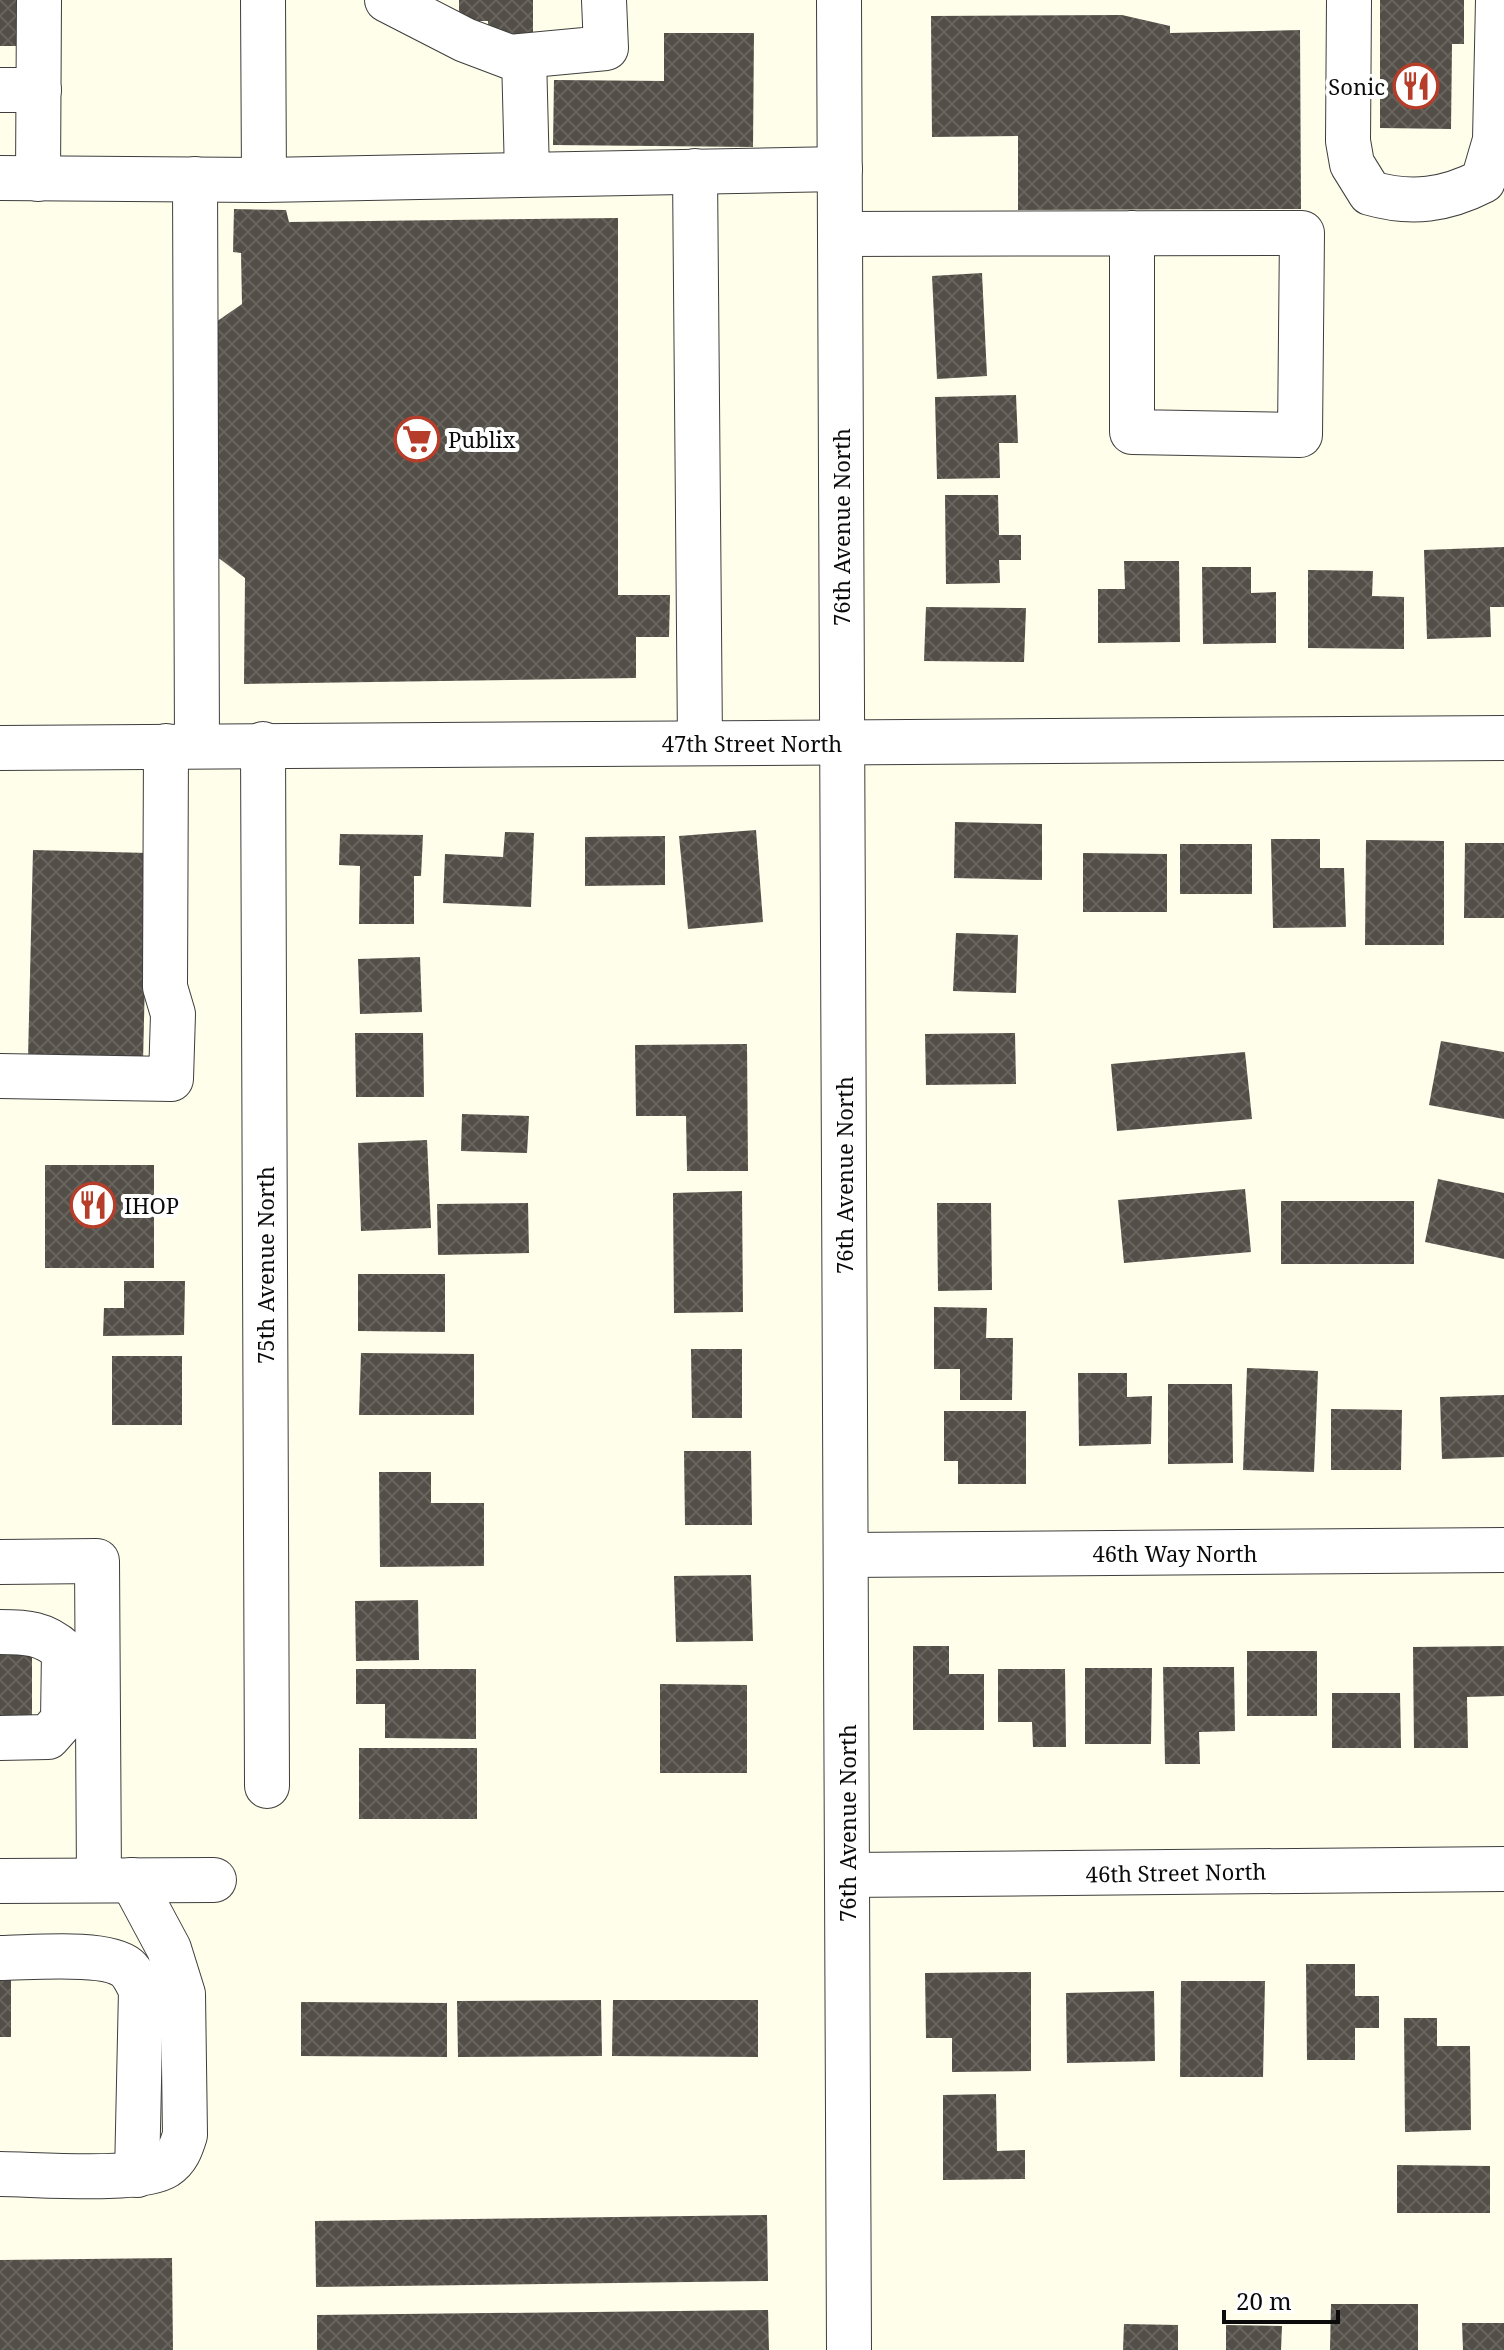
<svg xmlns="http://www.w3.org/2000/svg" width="1504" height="2350" viewBox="0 0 1504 2350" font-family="'Noto Serif',serif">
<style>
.building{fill:url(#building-cross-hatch)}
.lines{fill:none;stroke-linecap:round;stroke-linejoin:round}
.minor-casing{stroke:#3e3e3e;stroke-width:46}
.minor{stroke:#fff;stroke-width:44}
.labels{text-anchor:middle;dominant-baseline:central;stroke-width:8;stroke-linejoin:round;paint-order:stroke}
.poi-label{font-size:22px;fill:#0b0b0b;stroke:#fff;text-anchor:start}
.street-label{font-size:22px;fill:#0b0b0b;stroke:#fff}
</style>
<defs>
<pattern id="building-cross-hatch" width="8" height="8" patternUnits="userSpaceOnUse" patternTransform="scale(2)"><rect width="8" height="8" fill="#534f48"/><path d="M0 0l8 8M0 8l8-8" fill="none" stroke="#67645e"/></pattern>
</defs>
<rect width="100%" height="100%" fill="#fefeea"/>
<g class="building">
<path d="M0,0H19L18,46H0Z"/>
<path d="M459,0H533V38H488V21H459Z"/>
<path d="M1380,0H1464V44H1452L1451,129L1380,128Z"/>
<path d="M1122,15L1170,26V33L1300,30L1301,209L1018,210V136L932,137L931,16Z"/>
<path d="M664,33H754L753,147L553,145L554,80L664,81Z"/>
<path d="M234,209L286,210L289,222L618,218V595H670L669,637H636V678L244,684L245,578L216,556V322L242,304L241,253L233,252Z"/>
<path d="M982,273L987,376L937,379L932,276Z"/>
<path d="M1016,395L1018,443H999L1000,478L937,479L935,397Z"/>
<path d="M945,495H998L999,535H1021V560H999L1000,583L946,584Z"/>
<path d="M1504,547V607H1490L1491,637L1427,639L1424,550Z"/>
<path d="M1124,561H1179L1180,642L1098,643V589H1125Z"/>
<path d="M1202,567H1251V593L1276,592V643L1203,644Z"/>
<path d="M1308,570L1373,571L1372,596L1404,597V649L1308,648Z"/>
<path d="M926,607L1026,608L1024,662L924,661Z"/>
<path d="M955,822L1042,824V880L954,878Z"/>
<path d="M756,830L763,922L688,929L679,836Z"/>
<path d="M505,832L534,833L531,907L443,903L445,854L503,857Z"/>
<path d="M340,834L423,835L421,876H414V924H359L360,866L339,865Z"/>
<path d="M665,836V885L585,886V837Z"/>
<path d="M1271,839H1320V868H1344L1346,927L1273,928Z"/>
<path d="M1366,840L1444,841V945H1365Z"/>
<path d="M1465,843H1504V918H1464Z"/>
<rect x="1180" y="844" width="72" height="50"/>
<path d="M33,850L148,853L143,1062L28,1059Z"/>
<path d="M1083,853L1167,854V912H1083Z"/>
<path d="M956,933L1018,935L1016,993L953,991Z"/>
<path d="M420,957L422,1012L360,1014L358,959Z"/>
<path d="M355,1033H423L424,1097H356Z"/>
<path d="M1015,1033L1016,1084L926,1085L925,1034Z"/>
<path d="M1441,1041L1504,1052V1119L1429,1105Z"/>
<path d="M747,1044L748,1171H687L686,1116H636L635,1045Z"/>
<path d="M1245,1052L1252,1119L1117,1131L1111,1064Z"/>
<path d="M462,1114L529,1116L527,1153L461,1151Z"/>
<path d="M427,1140L431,1228L361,1231L358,1143Z"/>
<rect x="45" y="1165" width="109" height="103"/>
<path d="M1438,1179L1504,1193V1259L1425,1242Z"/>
<path d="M1245,1189L1251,1252L1124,1263L1118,1200Z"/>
<path d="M742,1191L743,1312L674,1313L673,1193Z"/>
<rect x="1281" y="1201" width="133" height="63"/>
<path d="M528,1203L529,1253L438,1255L437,1204Z"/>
<path d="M937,1203H991L992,1290L938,1291Z"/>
<path d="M358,1274H445V1332L358,1331Z"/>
<path d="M124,1281H185L184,1335L103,1336L104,1308H124Z"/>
<path d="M934,1307L987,1308L986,1338H1013L1012,1400H960V1369H934Z"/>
<path d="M691,1349H742V1418H692Z"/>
<path d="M361,1353L474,1354V1415H359Z"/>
<rect x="112" y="1356" width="70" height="69"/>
<path d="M1247,1368L1318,1371L1314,1472L1243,1470Z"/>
<path d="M1078,1373H1127V1397L1152,1396L1151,1444L1079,1446Z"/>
<path d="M1168,1384H1232L1233,1463L1168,1464Z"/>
<path d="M1504,1395V1457L1442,1459L1440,1397Z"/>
<path d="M1331,1409L1402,1410L1401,1470H1331Z"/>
<path d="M944,1411H1026V1484H958V1461H944Z"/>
<path d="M684,1451H751L752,1525H685Z"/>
<path d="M379,1472H431V1503H484V1566L380,1567Z"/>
<path d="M751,1575L753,1641L676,1642L674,1576Z"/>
<path d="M418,1600L419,1660L356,1661L355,1601Z"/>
<path d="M0,1645H32V1720L0,1721Z"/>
<path d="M913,1646H949V1674H984V1730H913Z"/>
<path d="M1504,1646V1696L1467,1697L1468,1748H1414L1413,1647Z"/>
<rect x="1247" y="1651" width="70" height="65"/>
<path d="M1163,1667H1234L1235,1731L1199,1732L1200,1764H1165Z"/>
<path d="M1085,1668H1152L1151,1744H1085Z"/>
<path d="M356,1669H476V1739L385,1738V1704H356Z"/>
<path d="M998,1669H1065L1066,1747H1033L1032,1722H998Z"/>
<path d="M660,1684L747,1685V1773H660Z"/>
<path d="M1332,1693H1400L1401,1748H1332Z"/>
<rect x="359" y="1748" width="118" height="71"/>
<path d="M1306,1964H1355V1996H1379V2028H1355V2060H1307Z"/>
<rect x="0" y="1972" width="11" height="65"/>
<path d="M1031,1972V2071L952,2072V2038H926L925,1973Z"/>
<path d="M1181,1981H1265L1263,2077H1180Z"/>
<path d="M1154,1991L1155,2061L1067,2063L1066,1993Z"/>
<path d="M601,2000L602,2056L458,2057L457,2001Z"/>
<path d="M613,2000H758V2057L612,2056Z"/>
<path d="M301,2002L447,2003V2057L301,2056Z"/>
<path d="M1404,2018H1437V2046H1470L1471,2130L1405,2132Z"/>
<path d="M996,2094L997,2151L1025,2150V2179L943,2180V2095Z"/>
<path d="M1397,2165L1490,2166V2213H1397Z"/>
<path d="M767,2215L768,2281L316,2287L315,2221Z"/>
<path d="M172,2258L173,2350H0V2260Z"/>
<path d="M1331,2304H1418V2350H1330Z"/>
<path d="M768,2310L769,2350H317V2315Z"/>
<path d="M1462,2323H1504V2350H1463Z"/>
<path d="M1124,2324L1178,2325V2350H1123Z"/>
<path d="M1226,2325L1282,2326L1281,2350H1226Z"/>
</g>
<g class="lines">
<g class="minor-casing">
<g id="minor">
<path d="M387,0L465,40L510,57L606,48L604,0"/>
<path d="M839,0L849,2350"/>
<path d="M1349,0L1348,141L1352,164L1370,193C1412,205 1446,200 1483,181L1495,140L1498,0"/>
<path d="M524,56L527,174"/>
<path d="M0,90H39"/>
<path d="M695,171L700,743"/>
<path d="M0,178L264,180L263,0"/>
<path d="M38,179L39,0"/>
<path d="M195,179L197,745"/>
<path d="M264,180L840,169"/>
<path d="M840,234L1302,233L1300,435L1132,432V233"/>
<path d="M263,744L267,1786"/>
<path d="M0,748L1504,738"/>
<path d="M0,1076L171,1079L173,1014L165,987L166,746"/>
<path d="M846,1555L1504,1550"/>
<path d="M0,1562L97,1561L99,1880"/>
<path d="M0,1632C27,1632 44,1633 64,1651L63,1720L48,1737L0,1738"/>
<path d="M847,1875L1504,1869"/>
<path d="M0,1881L214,1880"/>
<path d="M0,1958C29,1958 105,1950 127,1968C134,1974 137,1983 141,1990L137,2175"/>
<path d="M0,2174C35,2174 141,2183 166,2166C177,2159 181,2148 185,2135L183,1994L169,1949L132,1880"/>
</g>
</g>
<use href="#minor" class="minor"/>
</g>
<defs>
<g id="restaurant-ring" transform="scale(2.3)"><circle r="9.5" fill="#fff" stroke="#b53d29" stroke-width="1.5"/><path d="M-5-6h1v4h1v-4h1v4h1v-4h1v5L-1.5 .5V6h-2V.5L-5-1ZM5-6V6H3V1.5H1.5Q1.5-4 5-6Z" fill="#b53d29"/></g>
<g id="supermarket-ring" transform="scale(2.3)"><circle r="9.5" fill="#fff" stroke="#b53d29" stroke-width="1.5"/><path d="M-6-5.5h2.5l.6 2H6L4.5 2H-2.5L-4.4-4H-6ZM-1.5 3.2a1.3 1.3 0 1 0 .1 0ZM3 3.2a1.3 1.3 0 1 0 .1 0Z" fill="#b53d29"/></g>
</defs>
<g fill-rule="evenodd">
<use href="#restaurant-ring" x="1416" y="86"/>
<use href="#supermarket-ring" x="417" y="439"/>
<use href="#restaurant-ring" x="93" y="1205"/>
</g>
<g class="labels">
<g class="poi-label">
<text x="1385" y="86" text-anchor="end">Sonic</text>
<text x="448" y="439">Publix</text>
<text x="124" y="1205">IHOP</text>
</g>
<g class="street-label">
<text transform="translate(841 527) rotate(-90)">76th Avenue North</text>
<text x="752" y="743">47th Street North</text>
<text transform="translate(844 1175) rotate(-90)">76th Avenue North</text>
<text transform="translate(265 1265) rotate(-90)">75th Avenue North</text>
<text x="1175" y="1553">46th Way North</text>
<text transform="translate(847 1823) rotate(-90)">76th Avenue North</text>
<text transform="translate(1176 1872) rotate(-1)">46th Street North</text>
</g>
</g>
<path d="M1224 2310v12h114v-12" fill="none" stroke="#0b0b0b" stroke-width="4"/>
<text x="1236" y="2310" font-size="24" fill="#0b0b0b" stroke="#ffffff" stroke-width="6" paint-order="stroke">20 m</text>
</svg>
